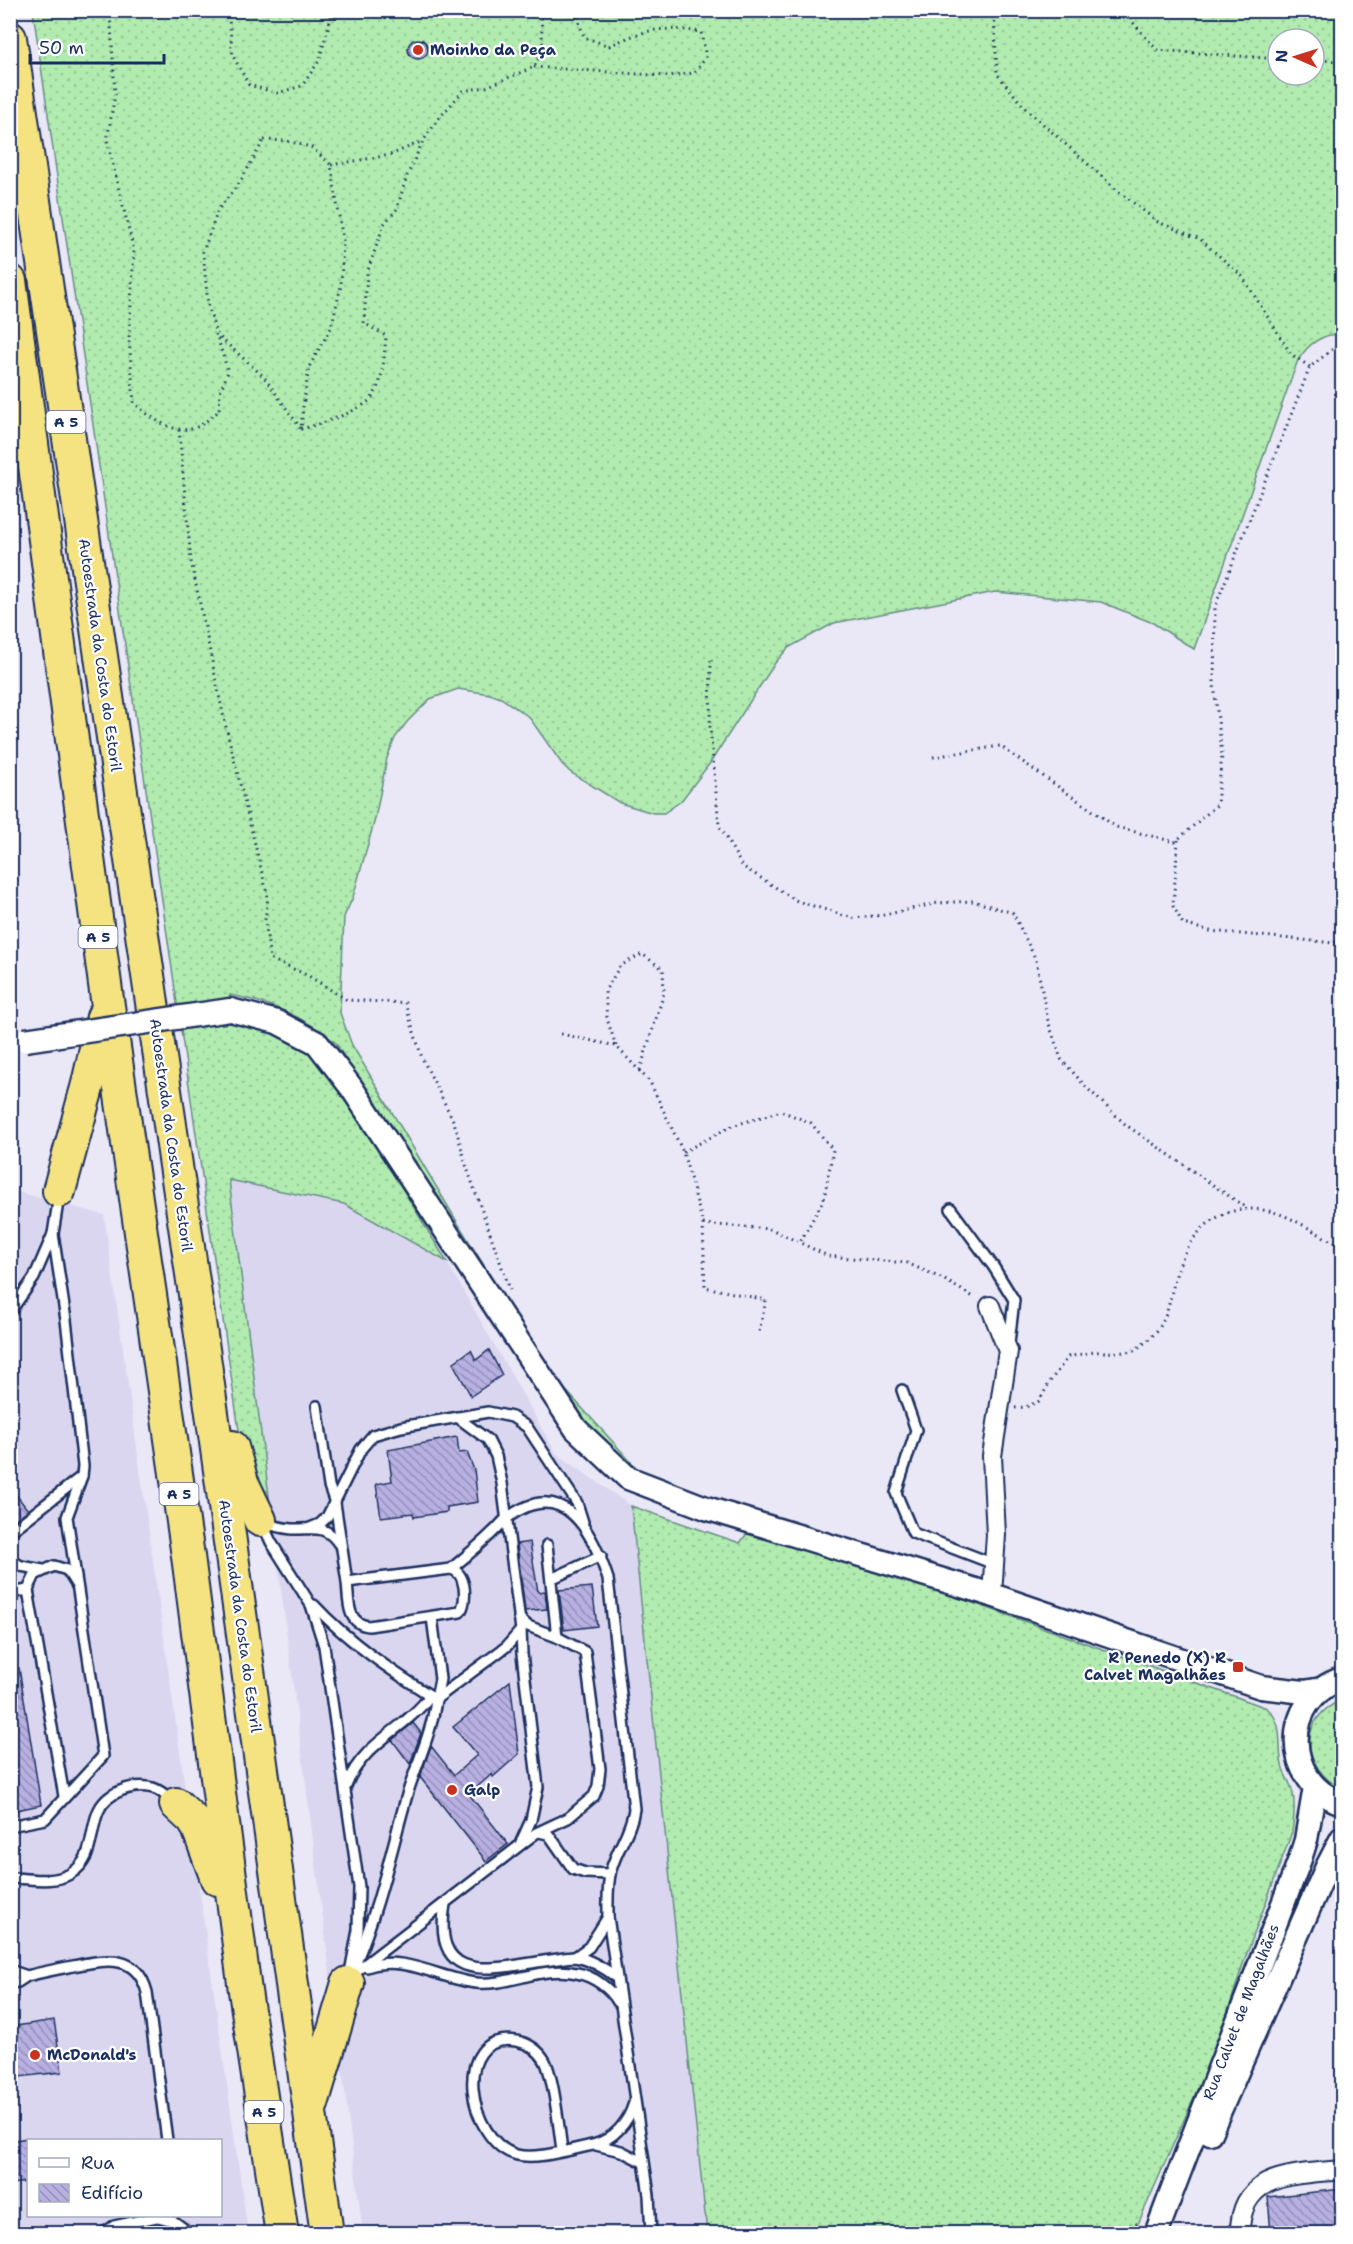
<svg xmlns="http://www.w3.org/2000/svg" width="1353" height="2244" viewBox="0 0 1353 2244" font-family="'Shantell Sans',sans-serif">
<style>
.built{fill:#dbd6f0;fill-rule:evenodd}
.grass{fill:url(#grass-dots);stroke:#668d86;stroke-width:1.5;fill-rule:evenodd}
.building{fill:url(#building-back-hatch);stroke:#1b2f5e;stroke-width:1.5}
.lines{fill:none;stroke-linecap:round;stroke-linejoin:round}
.service-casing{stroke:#1b2f5e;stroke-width:14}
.minor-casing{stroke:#1b2f5e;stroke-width:22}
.tertiary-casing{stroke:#1b2f5e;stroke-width:27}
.motorway-casing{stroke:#1b2f5e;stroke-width:36}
.path{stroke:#1b2f5e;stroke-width:3;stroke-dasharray:1.5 4.5;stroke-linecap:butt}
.service{stroke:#fff;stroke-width:9}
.minor{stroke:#fff;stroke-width:18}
.tertiary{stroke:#fff;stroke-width:22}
.motorway{stroke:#f5e382;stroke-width:32}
.tertiary-bridge-casing{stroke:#1b2f5e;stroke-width:27;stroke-linecap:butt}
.tertiary-bridge{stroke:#fff;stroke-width:22}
.poi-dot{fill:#c8321e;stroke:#fff;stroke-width:2}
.labels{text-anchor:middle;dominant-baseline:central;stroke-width:4.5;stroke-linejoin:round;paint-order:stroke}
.shield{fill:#fff;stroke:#5f6d8e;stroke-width:1.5}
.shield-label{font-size:14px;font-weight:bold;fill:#1b2f5e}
.poi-label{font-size:15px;font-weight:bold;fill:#1b2f5e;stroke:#fff;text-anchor:start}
.street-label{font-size:15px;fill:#1b2f5e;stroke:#fff}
</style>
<defs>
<pattern id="grass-dots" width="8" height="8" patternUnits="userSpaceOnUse" patternTransform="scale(1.5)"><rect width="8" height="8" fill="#b1ebaf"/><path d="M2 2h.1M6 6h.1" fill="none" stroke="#98ca99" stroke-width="1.8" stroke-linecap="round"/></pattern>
<pattern id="building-back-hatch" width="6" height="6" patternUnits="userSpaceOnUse" patternTransform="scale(1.5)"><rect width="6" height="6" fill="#b8b0e1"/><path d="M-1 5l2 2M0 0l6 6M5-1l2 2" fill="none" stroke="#9590ba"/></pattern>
</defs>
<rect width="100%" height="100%" fill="#eae7f6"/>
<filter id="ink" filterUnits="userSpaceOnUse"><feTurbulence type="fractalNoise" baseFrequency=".0167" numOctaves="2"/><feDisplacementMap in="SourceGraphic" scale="12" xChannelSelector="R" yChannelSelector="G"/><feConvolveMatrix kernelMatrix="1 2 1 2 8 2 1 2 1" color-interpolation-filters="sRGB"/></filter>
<g filter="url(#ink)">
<g class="built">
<path d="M229,1180L343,1204L447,1262L556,1453L631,1506L707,2233H363Z"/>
<path d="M10,1190L104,1215L248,2233H11ZM28,2140H220V2216H28Z"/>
</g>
<g class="grass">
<path d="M33,11H1342V334C1323,333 1309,343 1298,360L1194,649L1153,623L1101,602L995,592L834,623L788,648L775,663L710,763L681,801L664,813H653L620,803L570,772L562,764L529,717L501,698L490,694L458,689L430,699L407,722L395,738L387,758L375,819L353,897L344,917L340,1013L352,1045L459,1225L551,1374L644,1476L592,1439L491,1288L335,1042C301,1015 272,1003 230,995L233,1021L281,1033L314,1054L340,1086L447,1262L344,1204L229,1180L271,1512L242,1451ZM1278,39H1314V75H1278Z"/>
<path d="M631,1506L740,1543L748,1532L943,1592L1267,1708C1285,1725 1277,1743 1282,1765C1283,1774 1290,1781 1292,1790C1296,1803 1294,1819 1292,1832L1243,1964L1218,2043L1134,2233H707Z"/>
<path d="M1342,1700V1789C1301,1768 1297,1718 1342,1700Z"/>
</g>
<g class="building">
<circle cx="418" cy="49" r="10"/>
<path d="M471,1350L476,1360L489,1350L502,1375L471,1396L453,1363Z"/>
<path d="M457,1437L459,1453L467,1452L474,1470L478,1502L447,1507V1512L414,1517L413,1513L381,1517L376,1484L392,1481L388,1450Z"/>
<path d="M10,1487L28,1510L10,1523Z"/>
<path d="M530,1542L538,1592L545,1591L547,1609L525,1611L517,1544Z"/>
<path d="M592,1587L597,1626L564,1630L559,1590Z"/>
<path d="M10,1668H19L41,1805L16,1810L13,1794H10Z"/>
<path d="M510,1681L519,1754L493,1777L492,1774L469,1794L508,1844L486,1861L420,1777L431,1746L454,1775L477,1755L453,1727Z"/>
<path d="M413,1723L421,1733L410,1764L392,1740Z"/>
<path d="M54,2020L62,2072L10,2078V2027Z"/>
<path d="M28,2138V2182L10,2184V2141Z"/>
<path d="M1342,2189V2232L1271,2234L1268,2197Z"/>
</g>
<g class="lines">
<g class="service-casing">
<g id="service">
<path d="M951,1209L993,1266L1014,1300L1009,1343"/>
<path d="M10,1312L34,1278L53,1234L59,1196"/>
<path d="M902,1390L916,1430L896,1493L913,1533L994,1564"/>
<path d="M317,1406L329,1486L335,1503L347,1582"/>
<path d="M457,1417L488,1440L496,1456L502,1483L521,1630L522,1654L538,1787L531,1820L520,1844"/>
<path d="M264,1522C273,1526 282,1528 292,1529C312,1530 325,1523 339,1544"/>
<path d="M263,1525L271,1542L311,1605L324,1646L359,1887L358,1930L349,1978"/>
<path d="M310,1528L320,1524L327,1517L361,1449L373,1435L401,1427L488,1412L512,1417L527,1427L577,1503L583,1522"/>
<path d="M10,1532L82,1476"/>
<path d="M547,1545L557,1637"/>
<path d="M10,1560L21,1566L43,1570"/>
<path d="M451,1569C465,1557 480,1545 493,1532C498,1528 501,1523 506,1519C563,1475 592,1530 608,1579L634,1809C631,1832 617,1848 611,1870C607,1885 608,1902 608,1917L649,2195L651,2234"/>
<path d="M451,1569C466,1572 468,1601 460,1612L369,1626C346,1624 349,1600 347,1582Z"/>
<path d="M551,1579L601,1556"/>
<path d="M10,1593L28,1590"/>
<path d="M314,1605C348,1642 393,1672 436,1699L440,1679L432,1617"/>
<path d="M346,1786C357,1757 380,1741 403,1723C413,1714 424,1706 430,1695"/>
<path d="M64,1796L28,1590L35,1575L54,1566L67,1570L77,1586"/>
<path d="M10,1826L45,1819L103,1756L67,1517L82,1476L83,1466L66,1320L53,1234"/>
<path d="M539,1832L548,1834L552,1839L573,1869L585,1873L610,1874"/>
<path d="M10,1878C30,1878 52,1884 70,1874C94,1860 89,1835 98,1812C106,1792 133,1783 153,1788C160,1790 167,1796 173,1801"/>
<path d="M445,1904C431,1990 497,1967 551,1960C559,1959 567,1957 574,1957C588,1958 606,1969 616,1977"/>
<path d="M575,1957L589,1947L608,1917"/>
<path d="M356,1962C379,1908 391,1851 407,1795C417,1762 432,1733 436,1699L507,1646L521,1630"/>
<path d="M367,1967C404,1954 440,1979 476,1983C509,1986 544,1965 577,1973C593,1976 610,1988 618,2002"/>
<path d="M10,1970L27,1976"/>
<path d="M350,1979L355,1972L536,1833L568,1818L594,1796L598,1786L600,1769L585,1652L557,1637L528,1626L519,1618"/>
<path d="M10,1983L18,1982L27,1976C42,1972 58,1969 73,1966C105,1960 136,1952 147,1992L167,2140"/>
<path d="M596,2145L621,2151L643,2162"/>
<path d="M562,2150C559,2129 554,2078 545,2061C539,2050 528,2043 516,2041C450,2031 467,2142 517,2155C537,2160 572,2149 593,2145C614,2139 628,2123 634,2103"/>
<path d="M158,2217L173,2221L184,2229"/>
<path d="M103,2234L114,2226L161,2216"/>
</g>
</g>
<g class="minor-casing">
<g id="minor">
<path d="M990,1306L1008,1351L992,1456L996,1535L992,1595"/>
<path d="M1240,2234C1239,2171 1297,2175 1342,2170"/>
</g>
</g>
<g class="tertiary-casing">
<g id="tertiary">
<path d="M230,1010L277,1022L317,1043L351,1087L576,1429L628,1478L706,1508L992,1595L1261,1687L1304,1692L1322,1689"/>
<path d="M1342,1679C1281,1698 1282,1783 1342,1803"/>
<path d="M1210,2133L1327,1867L1342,1838"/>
<path d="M1156,2234C1203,2108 1253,1984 1300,1859L1306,1840L1315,1787"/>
</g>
</g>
<g class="motorway-casing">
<g id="motorway">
<path d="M10,38L202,1342L327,2234"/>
<path d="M10,281L107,999L188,1556L245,1991L282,2234"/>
<path d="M59,1191L88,1084L103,1017"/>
<path d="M232,1447L242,1482L260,1520"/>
<path d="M176,1804L193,1820L198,1828L217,1879"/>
<path d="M312,2104L348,1983"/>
</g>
</g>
<g class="path">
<path d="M108,10L111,25L115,95L107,140L134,251L129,338L134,403C150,417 176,438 199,426C206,422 212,416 219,411L220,392L228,372L217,336"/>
<path d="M228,10L233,56L249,85L277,93L302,86L319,61L333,10"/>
<path d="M994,10L997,74L1025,108L1117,190L1158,222L1200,239L1242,276L1291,354L1310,367"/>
<path d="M1085,10L1119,12L1122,10"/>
<path d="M1119,12L1129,18L1157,50L1278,59"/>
<path d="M1314,60L1342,61"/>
<path d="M534,67L668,76L695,73L706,57L701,32C661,26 645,29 609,46L584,37L577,16L579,10"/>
<path d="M264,140L287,141L311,147L331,165L343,241L341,286L331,328L309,367L303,407L301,429L264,377L216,334L208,305L203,252L218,210L240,182Z"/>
<path d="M331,165L390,155L423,141"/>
<path d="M301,429C318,425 365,410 373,396C384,379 384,356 386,336L364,323L367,273L384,224L397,209L406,178L423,141L440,117L463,91L486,87L534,67L543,50L541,15L538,10"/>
<path d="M179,430L191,561L225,723L268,897L265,920L270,959L307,975L347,1000L405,1003L422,1058L454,1122L467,1168L510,1290"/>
<path d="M711,660L710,727L719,825L742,866L797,901L853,918L884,915L938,903L973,901L1013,913L1036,960L1048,1021L1061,1059L1087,1088L1126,1125L1245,1207"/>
<path d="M933,757L1000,746L1116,827L1175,842L1217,805L1222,755L1214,684L1215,607L1310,367L1342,342"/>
<path d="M1178,840L1173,906L1183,924L1210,931L1334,943L1342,937"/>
<path d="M1335,944L1342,948"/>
<path d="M561,1034L616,1046L650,1082L683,1152L703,1224L771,1229L828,1256L907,1263L943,1279L975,1298"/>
<path d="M616,1046L607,1019L605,991L620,966L642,954L663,969L664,993L640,1070"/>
<path d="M683,1152L732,1126L781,1111L811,1123L833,1150L824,1199L800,1242"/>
<path d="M703,1224L705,1287L766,1300L759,1332"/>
<path d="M1015,1408L1026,1407L1039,1401L1051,1380L1068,1357C1077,1355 1086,1353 1095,1352C1107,1351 1126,1355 1136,1349C1171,1326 1166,1308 1177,1272C1192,1226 1225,1200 1273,1212C1291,1216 1325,1238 1342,1247"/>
<path d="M1121,2234L1130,2226L1140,2222"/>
</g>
<use href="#service" class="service"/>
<use href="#minor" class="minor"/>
<use href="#tertiary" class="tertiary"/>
<use href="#motorway" class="motorway"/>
<g class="tertiary-bridge-casing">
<path id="tertiary-bridge" d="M25,1040L230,1010"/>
</g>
<use href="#tertiary-bridge" class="tertiary-bridge"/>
</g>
</g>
<g class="poi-dot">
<circle cx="418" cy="50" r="6"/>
<rect x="1232" y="1661" width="12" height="12" rx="3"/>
<circle cx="452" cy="1790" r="6"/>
<circle cx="35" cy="2055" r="6"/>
</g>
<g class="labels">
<g class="shield">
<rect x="46.5" y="411" width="39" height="22" rx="4.5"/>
<rect x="78.5" y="926" width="39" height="22" rx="4.5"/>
<rect x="159.5" y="1483" width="39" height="22" rx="4.5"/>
<rect x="244.5" y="2101" width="39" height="22" rx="4.5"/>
</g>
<g class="shield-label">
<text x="66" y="422">A 5</text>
<text x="98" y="937">A 5</text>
<text x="179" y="1494">A 5</text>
<text x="264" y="2112">A 5</text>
</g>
<g class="poi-label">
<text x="430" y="50">Moinho da Peça</text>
<text x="1226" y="1658" text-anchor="end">R Penedo (X) R<tspan x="1226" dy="17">Calvet Magalhães</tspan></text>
<text x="464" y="1790">Galp</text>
<text x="47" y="2055">McDonald's</text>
</g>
<g class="street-label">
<text transform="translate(100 655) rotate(82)">Autoestrada da Costa do Estoril</text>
<text transform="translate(171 1135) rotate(82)">Autoestrada da Costa do Estoril</text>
<text transform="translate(240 1616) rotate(82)">Autoestrada da Costa do Estoril</text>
<text transform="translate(1241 2012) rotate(-69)">Rua Calvet de Magalhães</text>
</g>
</g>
<rect width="1353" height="2244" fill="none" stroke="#fff" stroke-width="36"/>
<rect x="18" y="18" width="1317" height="2208" fill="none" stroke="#1b2f5e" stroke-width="2" filter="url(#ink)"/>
<rect x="27" y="2139" width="195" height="78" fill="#ffffff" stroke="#a4acbf" stroke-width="1.5"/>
<rect x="39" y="2158" width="30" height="9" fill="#ffffff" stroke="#a4acbf" stroke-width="1.5"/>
<text x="81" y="2169" font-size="18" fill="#1b2f5e">Rua</text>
<rect x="39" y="2184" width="30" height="18" fill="url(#building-back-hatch)" stroke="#a4acbf" stroke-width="1.5"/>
<text x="81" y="2199" font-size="18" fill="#1b2f5e">Edifício</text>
<g transform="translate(1296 57) rotate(273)"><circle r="28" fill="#ffffff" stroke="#a4acbf" stroke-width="1.5"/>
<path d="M0-4.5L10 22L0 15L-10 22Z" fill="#c8321e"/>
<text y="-9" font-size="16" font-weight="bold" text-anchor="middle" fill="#1b2f5e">N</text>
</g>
<path d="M30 54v9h134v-9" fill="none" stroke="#1b2f5e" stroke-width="3"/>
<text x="39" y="54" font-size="18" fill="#1b2f5e" stroke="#ffffff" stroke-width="4.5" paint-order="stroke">50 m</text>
</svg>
